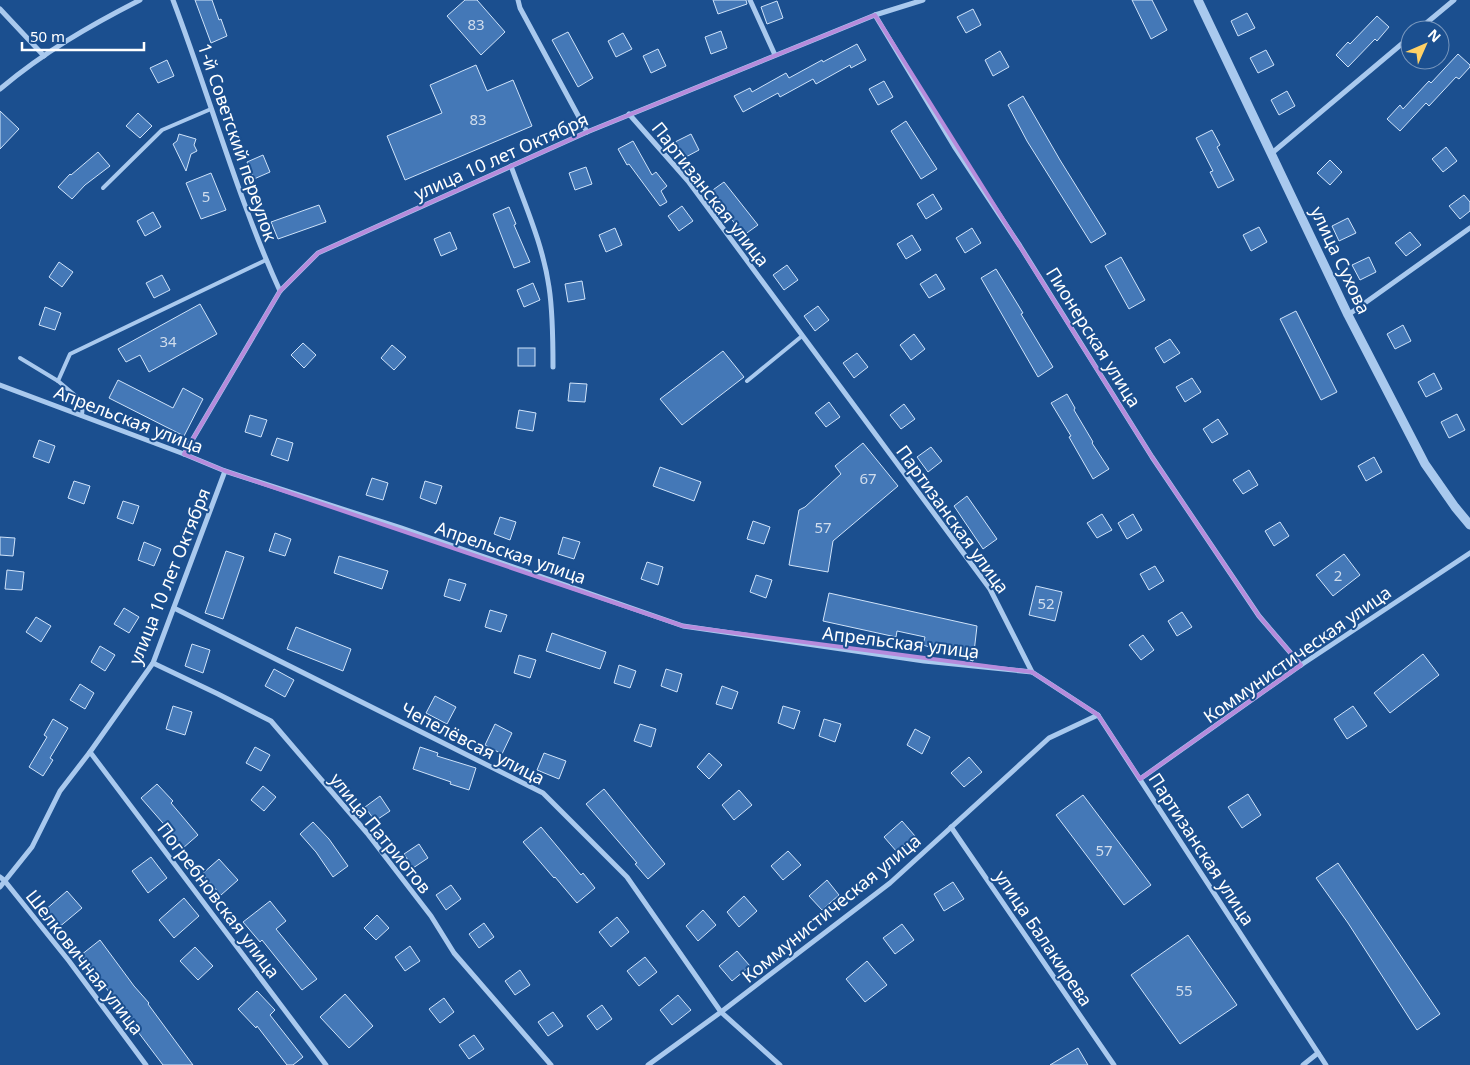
<svg xmlns="http://www.w3.org/2000/svg" width="1470" height="1065" viewBox="0 0 1470 1065" font-family="'Noto Sans',sans-serif">
<style>
.building{fill:#4478b7;stroke:#cfe3fa}
.lines{fill:none;stroke-linecap:round;stroke-linejoin:round}
.service{stroke:#a9c9ee;stroke-width:4}
.minor{stroke:#a9c9ee;stroke-width:5}
.tertiary{stroke:#a9c9ee;stroke-width:9}
.marked{fill:none;stroke:#b68bdc;stroke-width:4;stroke-linejoin:round}
.labels{text-anchor:middle;dominant-baseline:central;stroke-width:4;stroke-linejoin:round;paint-order:stroke}
.number-label{font-size:15px;fill:#d0dded}
.street-label{font-size:18px;fill:#fff;stroke:#1b4f8f}
</style>
<rect width="100%" height="100%" fill="#1b4f8f"/>
<g class="building">
<path d="M195,0H212L219,20L221,19L227,36L211,43Z"/>
<path d="M465,0H477L505,32L481,55L447,16Z"/>
<path d="M713,0H746L747,4L718,14Z"/>
<path d="M1132,0H1152L1167,30L1151,39Z"/>
<path d="M777,1L783,18L767,24L761,7Z"/>
<path d="M973,9L981,25L966,33L957,17Z"/>
<path d="M1247,13L1255,28L1238,36L1231,21Z"/>
<path d="M1377,16L1389,27L1377,41L1375,39L1348,67L1336,55L1348,42L1350,44Z"/>
<path d="M721,31L727,48L711,54L705,37Z"/>
<path d="M568,32L593,78L578,87L552,40Z"/>
<path d="M623,33L632,49L616,57L608,41Z"/>
<path d="M857,44L866,60L851,68L850,65L816,84L813,79L780,97L778,93L743,112L734,96L750,88L752,92L786,73L789,78L822,60L823,62Z"/>
<path d="M658,49L666,66L651,73L643,56Z"/>
<path d="M1266,50L1274,65L1258,73L1250,58Z"/>
<path d="M1000,51L1009,67L993,76L985,60Z"/>
<path d="M1458,54L1470,65V67L1459,79L1456,77L1429,106L1426,103L1400,131L1387,119L1400,105L1403,109L1429,81L1431,83Z"/>
<path d="M167,60L174,76L158,83L150,68Z"/>
<path d="M476,65L487,91L513,80L532,126L405,180L387,136L442,113L430,85Z"/>
<path d="M884,81L893,97L878,105L869,89Z"/>
<path d="M1287,91L1295,106L1279,115L1271,100Z"/>
<path d="M1023,96L1060,160L1106,234L1091,243L1027,141L1008,105Z"/>
<path d="M0,111L19,129L0,149Z"/>
<path d="M138,113L152,126L140,138L126,126Z"/>
<path d="M906,121L937,169L921,179L891,131Z"/>
<path d="M1212,130L1220,145L1217,147L1234,180L1218,188L1210,172L1213,171L1196,138Z"/>
<path d="M179,134L196,139L194,145L197,151L191,154L186,171L173,144L177,141Z"/>
<path d="M691,134L699,150L684,158L675,142Z"/>
<path d="M633,141L652,175L656,172L667,186L661,191L667,202L660,206L629,164L627,165L618,149Z"/>
<path d="M1446,147L1457,161L1443,172L1432,159Z"/>
<path d="M98,152L110,166L85,185L72,199L58,187L70,174L71,175Z"/>
<path d="M263,155L270,172L254,179L247,162Z"/>
<path d="M1330,160L1342,172L1330,185L1317,173Z"/>
<path d="M586,167L592,184L575,190L569,173Z"/>
<path d="M211,173L226,210L201,219L186,183Z"/>
<path d="M724,182L758,225L744,235L710,192Z"/>
<path d="M933,194L942,209L926,219L917,204Z"/>
<path d="M1464,195L1470,202V211L1460,219L1449,206Z"/>
<path d="M319,205L326,222L278,239L271,222Z"/>
<path d="M682,206L693,221L679,231L668,216Z"/>
<path d="M509,207L516,224L514,225L530,262L514,268L493,214Z"/>
<path d="M153,212L161,227L145,236L137,221Z"/>
<path d="M1348,218L1356,233L1339,241L1332,226Z"/>
<path d="M1259,227L1267,242L1251,251L1243,235Z"/>
<path d="M615,228L622,245L606,252L599,235Z"/>
<path d="M972,228L981,243L965,253L956,238Z"/>
<path d="M450,232L457,249L441,256L434,239Z"/>
<path d="M1410,232L1421,245L1406,256L1395,243Z"/>
<path d="M912,235L921,250L906,259L897,244Z"/>
<path d="M1121,257L1145,300L1129,309L1105,266Z"/>
<path d="M1369,257L1376,272L1360,280L1352,265Z"/>
<path d="M59,262L73,272L62,287L49,277Z"/>
<path d="M787,265L798,280L784,290L773,275Z"/>
<path d="M996,269L1023,313L1021,314L1053,367L1038,377L981,278Z"/>
<path d="M936,274L945,289L929,298L920,284Z"/>
<path d="M162,275L170,290L154,298L146,283Z"/>
<path d="M582,281L585,299L568,302L565,284Z"/>
<path d="M533,283L540,300L524,307L517,290Z"/>
<path d="M200,304L217,334L149,372L140,355L126,362L118,349Z"/>
<path d="M818,306L829,320L815,331L804,316Z"/>
<path d="M45,307L61,313L55,330L39,325Z"/>
<path d="M1296,311L1337,392L1321,400L1280,319Z"/>
<path d="M1403,325L1411,341L1395,349L1387,334Z"/>
<path d="M914,334L925,349L911,360L900,345Z"/>
<path d="M1170,339L1180,353L1164,363L1155,348Z"/>
<path d="M303,343L316,355L304,368L291,355Z"/>
<path d="M392,345L406,357L394,370L381,358Z"/>
<rect x="518" y="348" width="17" height="18"/>
<path d="M723,351L744,377L682,425L660,399Z"/>
<path d="M857,353L868,367L854,378L843,363Z"/>
<path d="M1434,373L1442,389L1426,397L1418,382Z"/>
<path d="M1192,378L1201,392L1185,402L1176,387Z"/>
<path d="M118,380L173,408L183,388L203,399L184,436L109,398Z"/>
<path d="M570,383L587,384L585,402L568,401Z"/>
<path d="M1067,394L1075,408L1074,410L1093,442L1092,443L1109,469L1093,479L1069,437L1071,436L1051,403Z"/>
<path d="M829,402L840,417L826,427L815,413Z"/>
<path d="M904,404L915,419L901,429L890,415Z"/>
<path d="M519,410L536,413L533,431L516,428Z"/>
<path d="M1457,414L1465,430L1449,438L1441,422Z"/>
<path d="M250,415L267,420L261,437L245,432Z"/>
<path d="M1218,419L1228,434L1212,443L1203,429Z"/>
<path d="M277,438L293,443L288,461L271,455Z"/>
<path d="M39,440L55,446L49,463L33,457Z"/>
<path d="M863,443L898,486L833,541L828,572L789,565L799,510L805,507L841,474L835,466Z"/>
<path d="M931,447L942,461L928,472L917,457Z"/>
<path d="M1374,457L1382,472L1366,481L1358,466Z"/>
<path d="M660,467L701,482L694,501L653,486Z"/>
<path d="M1249,470L1258,485L1243,494L1233,480Z"/>
<path d="M372,478L388,483L383,500L366,495Z"/>
<path d="M74,481L90,486L84,504L68,498Z"/>
<path d="M425,481L442,486L436,504L420,498Z"/>
<path d="M967,496L997,539L983,549L954,506Z"/>
<path d="M123,501L139,506L133,524L117,518Z"/>
<path d="M1102,514L1112,530L1097,538L1087,523Z"/>
<path d="M1133,514L1142,530L1127,539L1118,523Z"/>
<path d="M500,517L516,522L510,540L494,534Z"/>
<path d="M753,521L770,527L764,544L747,539Z"/>
<path d="M1280,522L1289,536L1274,546L1265,531Z"/>
<path d="M275,533L291,539L285,556L269,551Z"/>
<path d="M0,537L15,538L13,556L0,555Z"/>
<path d="M563,537L580,542L574,559L558,554Z"/>
<path d="M144,542L161,549L154,566L138,560Z"/>
<path d="M226,551L244,557L223,619L205,613Z"/>
<path d="M1344,554L1360,575L1333,596L1316,575Z"/>
<path d="M339,556L388,571L382,589L334,573Z"/>
<path d="M647,562L663,567L658,585L641,579Z"/>
<path d="M1155,566L1164,581L1149,590L1140,574Z"/>
<path d="M7,570L24,572L22,590L5,589Z"/>
<path d="M756,575L772,580L766,598L750,592Z"/>
<path d="M449,579L466,584L460,601L444,596Z"/>
<path d="M1036,586L1062,592L1055,621L1029,615Z"/>
<path d="M829,593L977,626L973,661L923,645L925,637L897,631L896,637L823,621Z"/>
<path d="M124,608L139,617L129,633L114,624Z"/>
<path d="M490,610L507,615L501,632L485,627Z"/>
<path d="M1182,612L1192,627L1177,636L1168,621Z"/>
<path d="M36,617L51,626L41,642L26,632Z"/>
<path d="M296,627L351,649L343,671L287,649Z"/>
<path d="M552,633L606,652L600,669L546,651Z"/>
<path d="M1143,635L1154,650L1141,660L1129,645Z"/>
<path d="M192,644L210,650L203,673L185,666Z"/>
<path d="M100,646L115,655L105,671L91,662Z"/>
<path d="M1423,654L1439,675L1390,713L1374,693Z"/>
<path d="M519,655L536,660L530,678L514,673Z"/>
<path d="M619,665L636,671L630,688L614,683Z"/>
<path d="M274,669L294,680L285,697L265,686Z"/>
<path d="M666,669L682,674L677,692L661,686Z"/>
<path d="M80,684L94,693L85,709L70,700Z"/>
<path d="M722,686L738,692L732,709L716,704Z"/>
<path d="M435,696L456,707L447,724L426,713Z"/>
<path d="M173,706L192,712L185,735L166,729Z"/>
<path d="M783,706L800,711L794,729L778,723Z"/>
<path d="M1353,706L1367,726L1347,739L1334,719Z"/>
<path d="M53,719L68,728L50,758L53,760L43,776L29,767L47,737L44,735Z"/>
<path d="M824,719L841,724L835,742L819,736Z"/>
<path d="M495,724L512,733L502,754L485,745Z"/>
<path d="M640,724L656,729L651,747L634,741Z"/>
<path d="M915,729L930,737L922,754L907,745Z"/>
<path d="M255,747L270,755L261,771L246,763Z"/>
<path d="M420,747L438,753L437,756L476,768L469,790L450,784L451,782L413,769Z"/>
<path d="M544,753L566,761L559,779L537,770Z"/>
<path d="M709,753L722,765L709,779L697,767Z"/>
<path d="M969,757L982,772L964,787L951,773Z"/>
<path d="M157,784L173,801L171,803L198,835L183,848L168,831L169,830L141,798Z"/>
<path d="M263,786L276,797L264,811L251,800Z"/>
<path d="M604,789L665,864L648,879L635,864L637,863L586,804Z"/>
<path d="M739,790L752,805L734,820L722,805Z"/>
<path d="M1248,794L1261,815L1242,828L1228,807Z"/>
<path d="M1083,795L1151,885L1124,905L1056,815Z"/>
<path d="M380,796L390,811L375,821L365,807Z"/>
<path d="M902,821L915,836L897,852L884,837Z"/>
<path d="M313,822L329,839L348,866L333,877L316,852L300,834Z"/>
<path d="M541,827L581,875L583,873L595,888L577,903L555,877L554,878L523,842Z"/>
<path d="M419,844L428,858L413,868L404,854Z"/>
<path d="M788,851L801,865L783,880L771,866Z"/>
<path d="M151,857L167,878L148,893L132,871Z"/>
<path d="M219,859L238,880L221,895L202,874Z"/>
<path d="M1338,863L1440,1014L1417,1030L1348,923L1316,878Z"/>
<path d="M827,880L839,895L822,910L809,896Z"/>
<path d="M953,882L964,899L944,911L934,894Z"/>
<path d="M451,885L461,899L446,910L436,895Z"/>
<path d="M67,891L82,908L58,928L44,911Z"/>
<path d="M744,896L757,911L739,927L727,912Z"/>
<path d="M184,898L199,916L174,938L159,920Z"/>
<path d="M270,901L286,921L276,929L317,979L302,990L262,940L260,942L243,922Z"/>
<path d="M703,910L716,925L698,941L686,926Z"/>
<path d="M377,915L389,928L376,940L364,928Z"/>
<path d="M617,917L629,932L611,947L599,932Z"/>
<path d="M484,923L494,937L479,948L469,934Z"/>
<path d="M902,924L914,940L895,954L883,938Z"/>
<path d="M1188,935L1237,1005L1180,1044L1131,975Z"/>
<path d="M100,940L134,986L149,1003L148,1004L193,1065H163L129,1020L125,1023L111,1005L116,1001L81,955Z"/>
<path d="M410,946L420,961L405,971L395,957Z"/>
<path d="M195,947L213,966L198,980L180,961Z"/>
<path d="M737,951L750,966L732,981L719,966Z"/>
<path d="M645,957L657,972L639,986L627,971Z"/>
<path d="M867,961L887,985L865,1002L846,979Z"/>
<path d="M520,970L530,985L515,995L505,981Z"/>
<path d="M257,991L275,1010L270,1015L303,1057L293,1065H287L257,1026L256,1028L238,1009Z"/>
<path d="M345,994L373,1026L349,1048L320,1017Z"/>
<path d="M678,995L691,1010L672,1025L660,1010Z"/>
<path d="M444,998L454,1012L440,1023L429,1009Z"/>
<path d="M602,1005L612,1019L597,1030L587,1016Z"/>
<path d="M553,1012L563,1026L548,1036L538,1022Z"/>
<path d="M474,1035L484,1049L469,1059L459,1045Z"/>
<path d="M1078,1048L1088,1065H1050Z"/>
</g>
<g class="lines">
<g class="service">
<path d="M103,188L162,130L211,109"/>
<path d="M20,358L58,381L83,402L82,416"/>
<path d="M58,381L70,354L266,260"/>
<path d="M747,381L802,336"/>
</g>
<g class="minor">
<path d="M173,0C210,97 237,197 280,291"/>
<path d="M518,0L520,8L587,132"/>
<path d="M750,0L775,55"/>
<path d="M0,9L44,56"/>
<path d="M875,15L954,146L1020,246L1152,457L1259,616L1301,665"/>
<path d="M1418,30L1454,0"/>
<path d="M0,89C44,52 89,26 140,0"/>
<path d="M629,114L688,181L990,589L1032,672L1098,715L1326,1065"/>
<path d="M1272,153L1410,37"/>
<path d="M511,166C525,205 543,245 549,287C553,313 553,340 553,367"/>
<path d="M1348,315L1470,228"/>
<path d="M0,385L184,454L225,471L401,528L683,626L924,661L1032,672"/>
<path d="M184,454L280,291L318,253L587,132L875,15L923,0"/>
<path d="M174,608L543,793L627,877L721,1012L780,1065"/>
<path d="M153,663L218,694L271,721L367,833L431,916L454,953L551,1065"/>
<path d="M90,752L326,1065"/>
<path d="M1140,779L1301,665L1470,553"/>
<path d="M951,827L1114,1065"/>
<path d="M0,877L4,880L69,961L146,1065"/>
<path d="M0,887L32,847L60,791L90,752L153,663L225,471"/>
<path d="M648,1065L721,1012L890,883L1049,738L1098,715"/>
<path d="M1303,1065L1318,1053"/>
</g>
<path class="tertiary" d="M1198,0L1348,315L1425,464L1455,507L1470,525"/>
</g>
<path class="marked" d="M875,15L1152,457L1259,616L1301,665L1140,779L1098,715L1032,672L683,626L225,471L184,454L280,291L318,253L587,132Z"/>
<g class="labels">
<g class="number-label">
<text x="476" y="24">83</text>
<text x="478" y="119">83</text>
<text x="206" y="196">5</text>
<text x="168" y="341">34</text>
<text x="868" y="478">67</text>
<text x="823" y="527">57</text>
<text x="1338" y="575">2</text>
<text x="1046" y="603">52</text>
<text x="1104" y="850">57</text>
<text x="1184" y="990">55</text>
</g>
<g class="street-label">
<text transform="translate(238 142) rotate(71)">1-й Советский переулок</text>
<text transform="translate(501 156) rotate(-24)">улица 10 лет Октября</text>
<text transform="translate(711 194) rotate(52)">Партизанская улица</text>
<text transform="translate(1341 260) rotate(65)">улица Сухова</text>
<text transform="translate(1094 337) rotate(58)">Пионерская улица</text>
<text transform="translate(129 419) rotate(21)">Апрельская улица</text>
<text transform="translate(953 519) rotate(54)">Партизанская улица</text>
<text transform="translate(511 552) rotate(19)">Апрельская улица</text>
<text transform="translate(169 576) rotate(-68)">улица 10 лет Октября</text>
<text transform="translate(901 642) rotate(7)">Апрельская улица</text>
<text transform="translate(1297 654) rotate(-35)">Коммунистическая улица</text>
<text transform="translate(473 743) rotate(27)">Чепелёвсая улица</text>
<text transform="translate(381 833) rotate(51)">улица Патриотов</text>
<text transform="translate(1202 849) rotate(57)">Партизанская улица</text>
<text transform="translate(219 900) rotate(53)">Погребновская улица</text>
<text transform="translate(831 908) rotate(-39)">Коммунистическая улица</text>
<text transform="translate(1044 938) rotate(56)">улица Балакирева</text>
<text transform="translate(85 962) rotate(52)">Шелковичная улица</text>
</g>
</g>
<g transform="translate(1425 45) rotate(45)"><circle r="24" fill="#1b4f8f" stroke="#7695bc"/>
<path d="M0-4L9 19L0 12L-9 19Z" fill="#ffd166"/>
<text y="-8" font-size="14" font-weight="bold" text-anchor="middle" fill="#ffffff">N</text>
</g>
<path d="M22 42v8h122v-8" fill="none" stroke="#ffffff" stroke-width="2.5"/>
<text x="30" y="42" font-size="15" fill="#ffffff" stroke="#1b4f8f" stroke-width="4" paint-order="stroke">50 m</text>
</svg>
